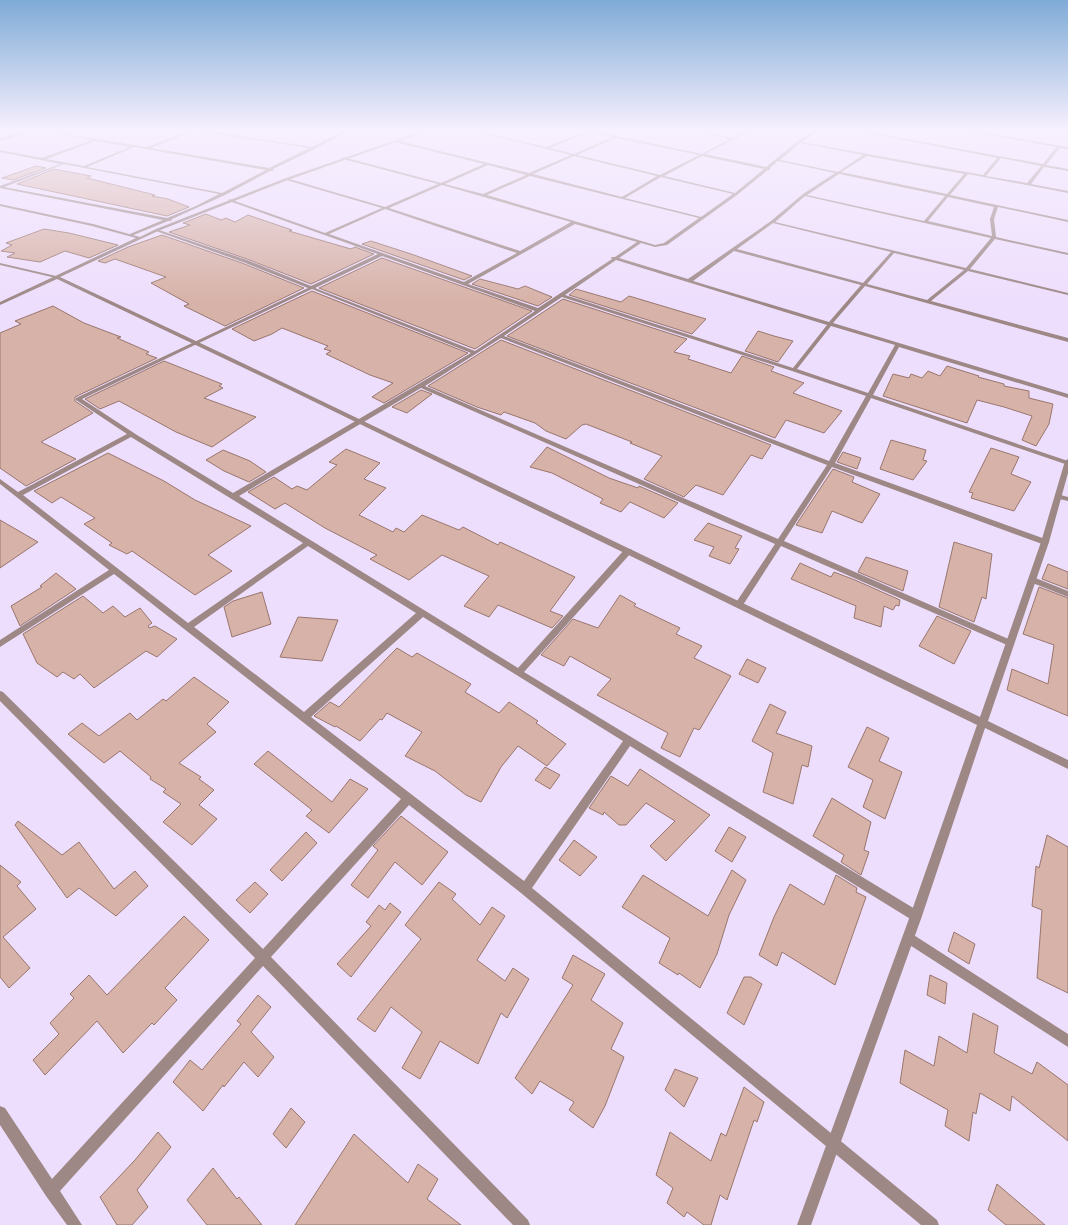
<svg xmlns="http://www.w3.org/2000/svg" width="1068" height="1225" viewBox="0 0 1068 1225" font-family="Inter,sans-serif">
<style>
.building{fill:#d7b2a8;stroke:#99766d}
.lines{fill:none;stroke-linecap:round;stroke-linejoin:round}
.minor{fill:#9d8886;fill-rule:evenodd}
.tertiary{fill:#9d8886;fill-rule:evenodd}
</style>
<rect width="100%" height="100%" fill="#eedefd"/>
<g class="building">
<path d="M36,166L46,168L13,180L2,178Z"/>
<path d="M54,169L91,176L87,178L155,195L152,196L168,199L189,207L167,216L17,184Z"/>
<path d="M206,214L221,220L226,218L235,222L248,215L292,230L289,231L351,249L355,247L374,254L311,284L247,259L169,232L190,225L183,223Z"/>
<path d="M44,229L69,233L118,245L89,258L65,251L40,262L7,257L15,253L1,251L12,245L6,243Z"/>
<path d="M162,235L242,263L304,288L225,326L184,306L189,304L151,283L166,277L115,259L105,263L98,261L128,247Z"/>
<path d="M371,241L414,255L472,276L464,280L362,244Z"/>
<path d="M382,258L532,311L475,349L319,288Z"/>
<path d="M480,279L518,289L525,286L552,297L538,306L472,284Z"/>
<path d="M576,289L621,302L629,296L706,319L692,334L569,295Z"/>
<path d="M312,291L468,353L384,403L372,397L393,383L370,375L326,354L331,351L324,349L328,346L282,328L272,334L254,341L232,329Z"/>
<path d="M563,299L687,339L674,352L690,356L688,359L731,373L742,356L774,367L771,371L804,383L793,393L842,411L824,433L786,420L775,438L507,336Z"/>
<path d="M53,306L84,323L121,337L117,338L149,352L146,354L157,358L75,397V401L93,413L41,442L76,459L26,486L0,468V333L21,324L15,321Z"/>
<path d="M758,331L774,336L793,341L778,362L745,351Z"/>
<path d="M501,340L771,445L762,459L751,455L723,495L696,485L684,497L644,479L662,456L630,443L632,442L586,424L582,425L566,439L546,431L535,423L504,412L501,415L477,407L428,386Z"/>
<path d="M164,361L222,384L219,386L223,388L204,398L256,417L212,447L176,432L119,401L100,409L85,399Z"/>
<path d="M947,366L979,376L978,377L1004,384V386L1029,391V398L1053,404L1049,424L1036,446L1022,440L1032,416L1004,407L977,400L967,423L883,396L893,374L909,378L911,374L922,378L928,371L940,376Z"/>
<path d="M421,390L432,394L407,413L392,407Z"/>
<path d="M891,440L926,450L923,460L927,461L913,480L880,469Z"/>
<path d="M547,447L609,478L638,488L639,486L678,503L664,518L630,502L621,512L600,503L603,499L552,473L530,467Z"/>
<path d="M991,448L1019,457L1011,474L1031,482L1014,511L971,498L973,493L969,492Z"/>
<path d="M346,449L380,463L364,479L386,488L359,515L393,532L396,528L404,532L422,515L459,530L463,527L498,545L500,542L575,577L550,611L563,616L552,628L498,605L489,617L464,606L489,576L442,555L409,580L370,559L377,555L325,528L285,503L275,509L248,492L274,477L292,489L297,486L307,490L337,465L329,462Z"/>
<path d="M223,450L250,461L266,472L249,482L224,471L206,460Z"/>
<path d="M843,452L861,458L857,469L837,462Z"/>
<path d="M108,453L164,481L195,500L251,526L208,555L232,571L195,595L132,551L127,554L109,545L112,543L84,524L95,518L61,497L52,503L34,491Z"/>
<path d="M833,469L854,477L852,482L880,494L862,523L832,511L822,533L796,525Z"/>
<path d="M0,520L38,542L0,568Z"/>
<path d="M708,523L742,536L735,548L739,549L730,564L709,556L714,547L694,540Z"/>
<path d="M954,542L992,554L986,599L982,597L974,622L939,607Z"/>
<path d="M866,557L908,571L903,591L858,572Z"/>
<path d="M800,563L831,577L834,572L855,580L900,600L899,606L896,605L893,610L884,606L881,627L854,618L856,606L791,579Z"/>
<path d="M1048,564L1068,572V589L1042,579Z"/>
<path d="M56,573L76,589L20,626L11,606L42,587L40,586Z"/>
<path d="M1039,587L1068,598V716L1007,690L1012,669L1048,684L1054,645L1023,634Z"/>
<path d="M262,592L271,624L232,637L224,607L233,601Z"/>
<path d="M620,595L636,604L634,606L680,628L676,634L702,646L694,658L731,676L700,729L699,730L694,728L680,757L661,748L668,733L597,695L611,679L570,656L564,666L541,655L573,619L598,628Z"/>
<path d="M83,596L103,613L113,606L125,617L140,608L152,623L148,626L149,628L155,626L177,639L157,657L146,651L94,688L80,674L74,679L63,672L57,677L37,663L23,634Z"/>
<path d="M937,616L971,631L954,664L919,646Z"/>
<path d="M298,617L338,620L322,661L280,657Z"/>
<path d="M397,648L412,657L417,653L471,684L465,692L499,713L509,702L538,721L536,723L566,744L547,766L518,746L501,767L481,802L466,795L435,771L405,756L422,732L387,713L382,720L380,719L360,741L336,726L335,727L314,716L330,702L339,707Z"/>
<path d="M747,659L766,668L758,683L739,674Z"/>
<path d="M194,677L229,702L207,724L216,732L179,763L201,777L199,779L214,790L199,805L217,819L192,845L163,822L181,804L163,792L166,789L150,779L151,777L120,751L104,763L68,734L82,723L99,736L130,713L137,720L163,699L166,701Z"/>
<path d="M770,704L786,712L776,733L812,746L808,767L802,765L793,804L763,792L773,753L752,741Z"/>
<path d="M867,727L889,738L879,761L902,772L885,819L863,807L873,780L848,767Z"/>
<path d="M268,751L332,802L350,779L368,789L329,833L306,816L312,810L254,764Z"/>
<path d="M545,767L560,775L550,789L535,780Z"/>
<path d="M640,769L710,815L666,861L650,846L675,821L646,803L626,825H619L604,812L603,815L589,808L611,776L628,786Z"/>
<path d="M832,798L871,822L864,850L869,852L861,875L841,862L844,855L813,836Z"/>
<path d="M401,816L448,852L422,885L395,862L368,898L351,885L378,850L373,846Z"/>
<path d="M18,821L62,855L79,842L114,889L135,871L148,886L116,916L79,888L67,898L15,825Z"/>
<path d="M729,827L746,837L732,862L715,851Z"/>
<path d="M306,832L317,843L282,881L270,870Z"/>
<path d="M1047,835L1068,847V993L1037,978L1042,910L1032,906L1036,866L1039,868Z"/>
<path d="M574,840L597,857L580,876L559,860Z"/>
<path d="M0,865L21,882L17,886L36,909L3,937L30,968L9,988L0,977Z"/>
<path d="M732,870L746,880L729,915L717,954L700,988L679,973L678,975L659,963L670,938L622,907L643,875L708,916Z"/>
<path d="M836,875L857,888L856,892L866,897L835,985L782,952L777,966L759,955L774,917L790,884L824,905Z"/>
<path d="M255,882L268,894L250,913L236,900Z"/>
<path d="M439,882L456,894L452,899L480,925L492,907L505,916L477,960L505,981L513,968L529,979L507,1018L501,1013L478,1064L440,1041L420,1079L402,1068L422,1032L391,1007L375,1032L357,1019L421,939L405,925Z"/>
<path d="M390,903L401,912L351,977L337,964L371,926L366,922L379,905L385,910Z"/>
<path d="M184,916L209,940L165,988L177,1000L154,1025L152,1023L123,1053L97,1021L45,1075L33,1060L59,1034L50,1023L74,998L70,994L89,975L107,995Z"/>
<path d="M954,932L975,944L969,964L948,951Z"/>
<path d="M573,955L605,974L591,1000L623,1023L611,1049L624,1057L605,1106L593,1128L569,1110L574,1102L540,1081L532,1094L515,1078L573,985L562,978Z"/>
<path d="M930,975L947,983L945,1004L927,995Z"/>
<path d="M744,977H751L762,984L744,1025L727,1013Z"/>
<path d="M258,995L271,1007L251,1032L274,1057L258,1077L244,1062L224,1087L223,1085L203,1111L173,1082L190,1060L202,1070L241,1024L237,1021Z"/>
<path d="M973,1013L998,1026L994,1053L1032,1074L1037,1062L1068,1085V1141L1012,1096L1010,1111L980,1093L976,1114L973,1112L969,1141L945,1126L948,1110L900,1083L905,1050L934,1066L939,1036L967,1053Z"/>
<path d="M675,1069L698,1078L684,1107L665,1090Z"/>
<path d="M744,1087L764,1102L757,1122L754,1120L727,1200L720,1195L711,1225H704L687,1212L684,1217L667,1203L673,1188L656,1175L670,1132L711,1161L721,1133L726,1136Z"/>
<path d="M291,1108L305,1122L286,1148L273,1134Z"/>
<path d="M158,1132L171,1147L137,1190L148,1207L132,1225H117L100,1197L135,1160Z"/>
<path d="M354,1134L408,1183L418,1164L438,1179L427,1199L461,1225H295Z"/>
<path d="M213,1168L237,1199L239,1197L262,1225H207L187,1200Z"/>
<path d="M997,1184L1045,1225H1006L988,1210Z"/>
</g>
<g class="lines">
<g class="minor">
<path d="M28,130H33L0,141V139Z"/>
<path d="M38,130L147,147L191,130H200L312,147L345,130H349L315,149L273,169V171H270L225,195L172,219L171,221H168L131,236H130V234L163,220L0,188V186L61,164L0,152V150L42,158L92,140ZM194,131H195L309,148L269,168L151,148ZM96,141L130,147L84,166L46,159ZM134,147L266,170L222,193L87,167ZM64,164L219,194L196,206L167,218L4,187Z"/>
<path d="M469,130H473L546,147L586,131L584,130H589L702,154L730,139L689,130L733,138L749,130H752L705,154L766,167L798,141L815,130H818L802,142L983,175L997,158L852,130H858L1043,164L1056,147L962,130H969L1068,147V149L1060,148L1046,165L1068,169V171L1044,167L1031,184L1068,191V193L968,174L950,195L1068,220V222L998,207L994,219L996,237L1068,253V255L995,239L970,269L1068,293V295L968,271L931,301L1068,338V342L865,286L833,323L1068,394V398L899,347L873,395L1068,461V465L871,398L835,463L1048,540L1049,542L1048,544H1042L832,467L784,541L1013,641L1014,643L1013,645H1007L781,546L743,605H737L736,603L737,601L775,544L421,388L239,496L518,668L625,549H631L632,551L631,553L524,672L920,912L922,916L920,920L916,922L912,920L630,746L532,888L937,1220L939,1225H921L521,893L409,805L271,957L528,1220L530,1225H513L263,966L60,1191L82,1225H67L46,1196L0,1125V1106L5,1108L52,1179L255,958L0,701V691L3,692L263,949L401,799L114,574L0,647V640L109,570L0,484V479L18,492L127,434L76,400V398L308,288L243,262L156,231V229L247,260L311,286L378,254L229,201V199L325,233L382,208L286,180V178L385,207L438,184L343,159V157L441,183L484,164L395,142V140L529,173L571,155ZM590,132L613,137L574,154L550,148ZM616,138L699,155L660,175L577,155ZM800,143L863,155L838,172L780,160ZM574,156L657,176L622,197L533,174ZM702,156L764,169L735,193L664,176ZM867,156L964,174L947,194L841,172ZM1001,158L1041,166L1027,183L986,176ZM778,161L835,173L803,194L771,221L688,279L619,258L641,243L655,247L667,245L737,195L768,170H770V168ZM488,165L526,175L483,194L445,184ZM839,174L945,196L924,221L807,195ZM530,176L699,218L664,243L655,245L487,195ZM661,177L733,194L701,217L625,198ZM442,185L571,222L520,251L389,208ZM805,196L991,238L966,268L775,222ZM948,197L994,207L990,219L992,236L928,221ZM385,209L517,253L464,282L329,234ZM773,223L891,252L863,283L737,249ZM575,224L637,242L615,257H611L612,259L538,308L468,284ZM734,251L861,285L829,322L693,281ZM894,253L964,270L927,300L867,284ZM382,256L535,311L475,351L315,288ZM616,260L827,325L793,368L565,295ZM312,289L471,353L233,493L137,435L82,399ZM562,297L792,371L866,396L829,461L504,336ZM831,326L895,345L868,393L797,369ZM501,338L827,465L778,539L425,386ZM131,437L303,543L188,623L23,495ZM308,546L416,613L304,712L194,627ZM423,617L623,741L524,881L311,717Z"/>
<path d="M0,263L56,276L58,277L56,278L0,265Z"/>
<path d="M1055,494H1057L1068,497V501L1055,498Z"/>
<path d="M1033,577L1068,591V597L1030,582L1029,580Z"/>
<path d="M909,932L1068,1034V1047L905,942L903,938L905,934Z"/>
</g>
<path class="tertiary" d="M425,130H430L288,180L158,231L60,277L232,358L980,717L1041,542L1065,461L1068,459V473L1049,542L988,721L1068,760V769L985,728L922,916L811,1225H797L910,916L977,725L286,388L57,279L0,305V302L136,238L92,226L0,206V204L93,224L140,237L156,229L286,178Z"/>
</g>
<linearGradient id="sky" x2="0" y2="1"><stop stop-color="#7fabd7"/><stop offset="0.43" stop-color="#f7f0fe"/><stop offset="1" stop-color="#f7f0fe" stop-opacity="0"/></linearGradient>
<rect width="1068" height="301" fill="url(#sky)"/>
</svg>
